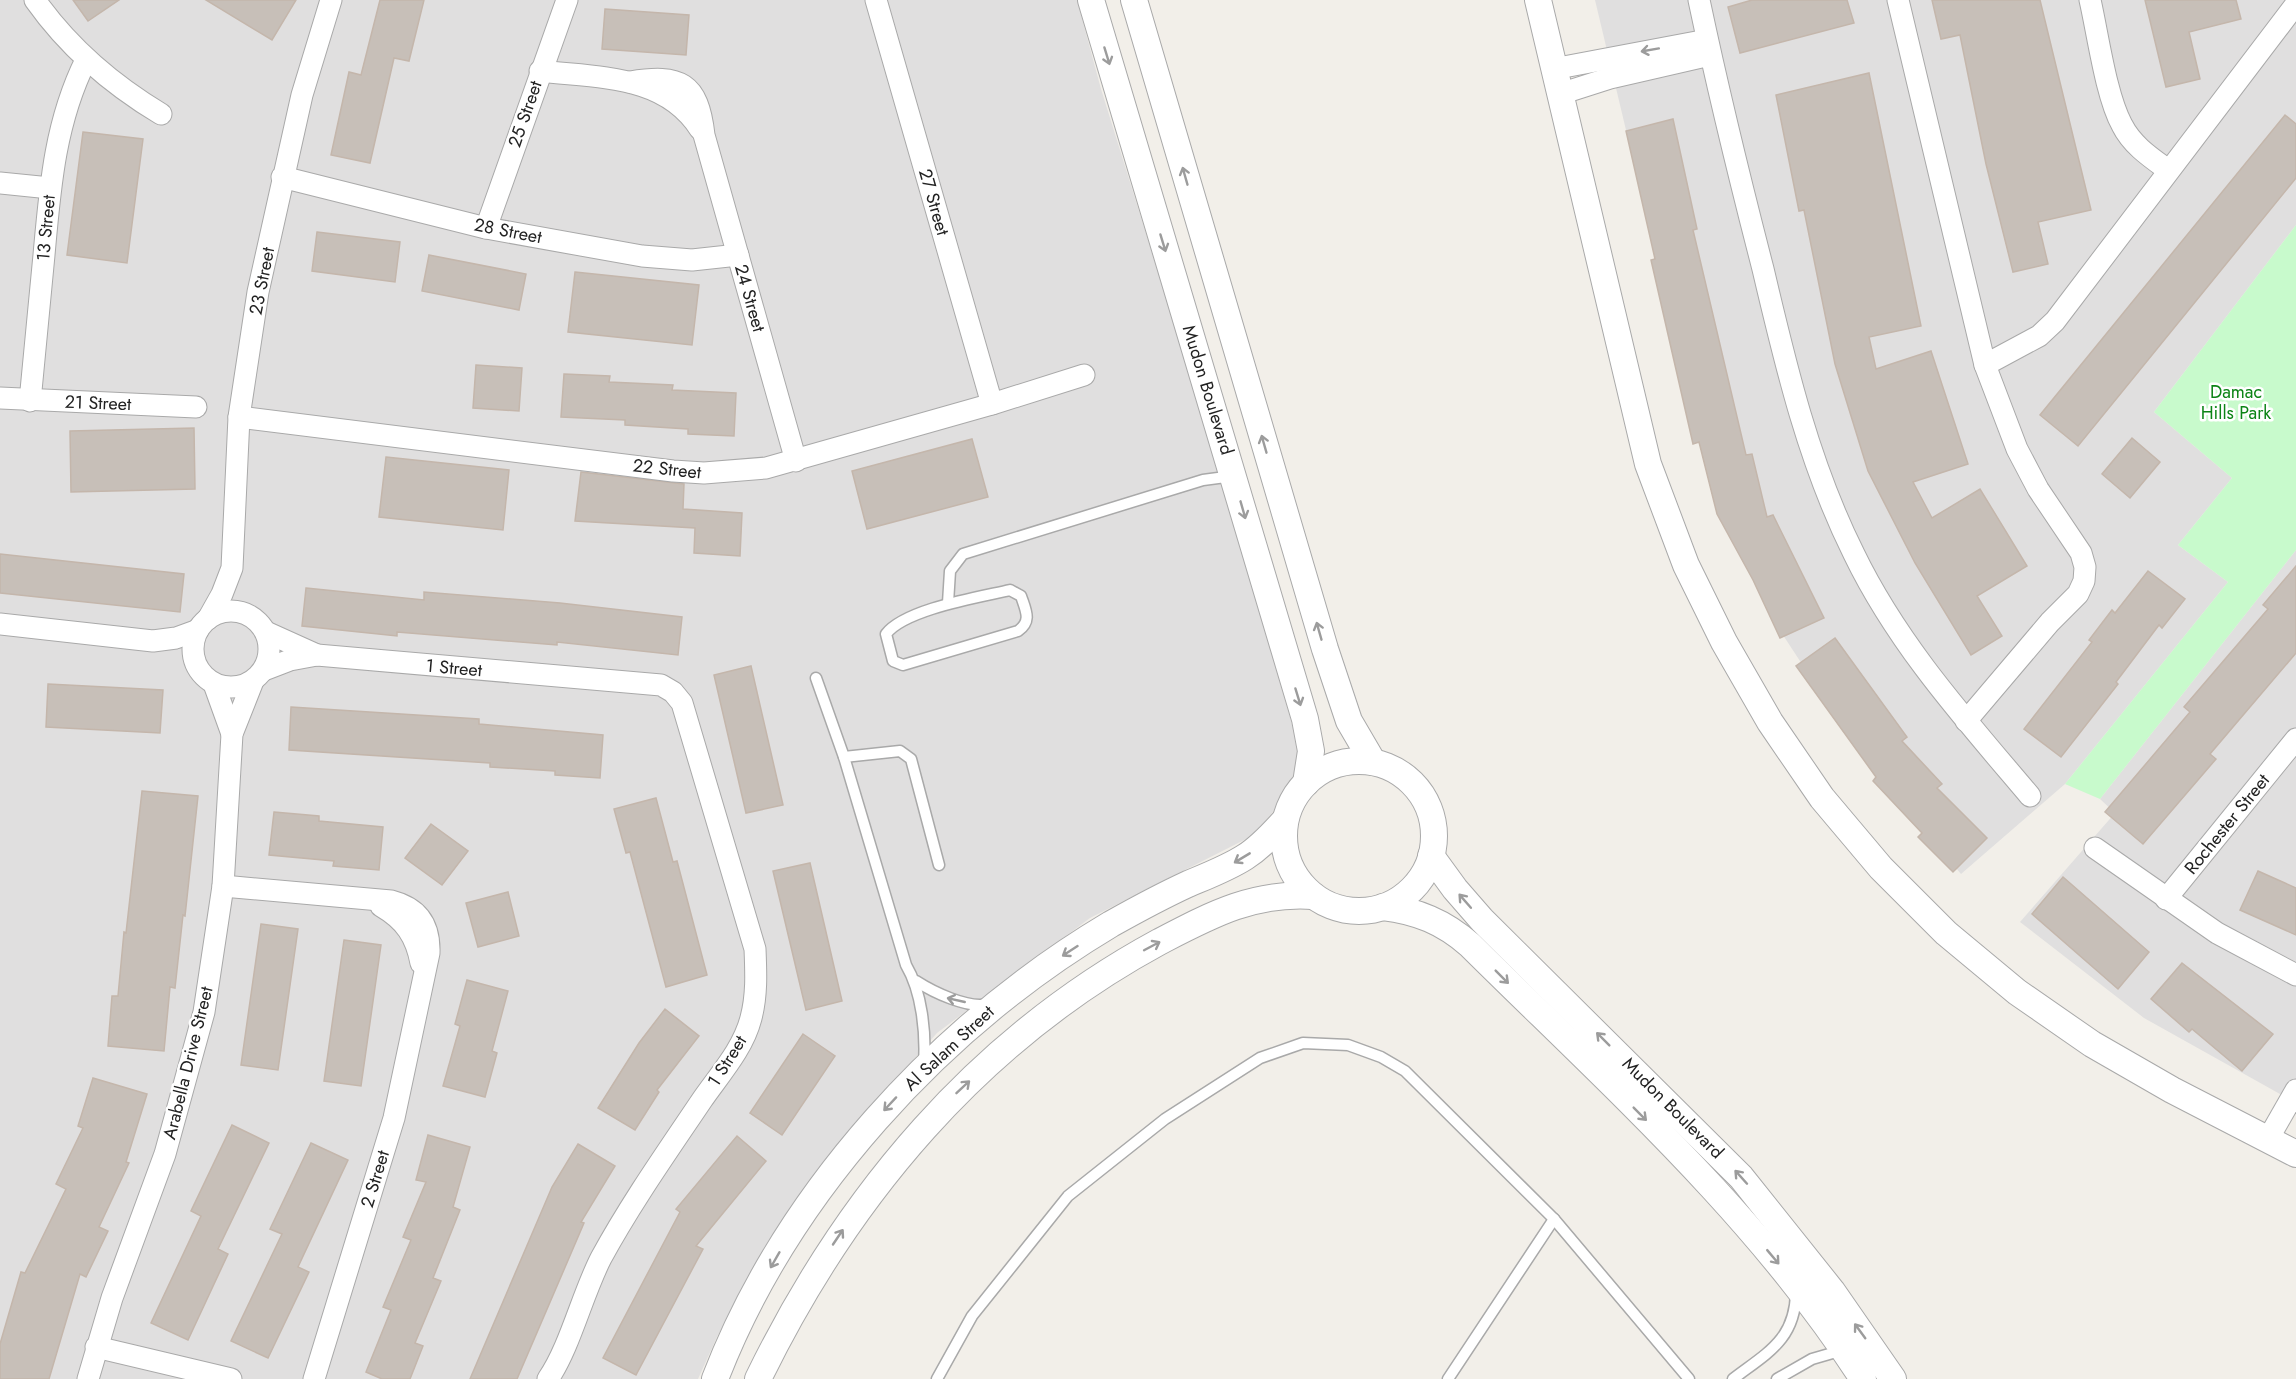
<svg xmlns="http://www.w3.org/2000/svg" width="2296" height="1379" viewBox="0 0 2296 1379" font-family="Jost,sans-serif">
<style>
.residential{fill:#e0dfdf}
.park{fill:#c8facc}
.building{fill:#c7bfb8;stroke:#c4b6ab;stroke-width:1.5}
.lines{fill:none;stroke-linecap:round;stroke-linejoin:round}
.service-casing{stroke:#a9a9a9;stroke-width:13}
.minor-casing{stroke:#a9a9a9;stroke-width:23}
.tertiary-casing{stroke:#a9a9a9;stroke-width:28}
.service{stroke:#fff;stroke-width:10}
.minor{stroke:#fff;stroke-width:21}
.tertiary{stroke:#fff;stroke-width:26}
.oneway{stroke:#9c9c9c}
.labels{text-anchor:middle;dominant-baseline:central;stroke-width:5;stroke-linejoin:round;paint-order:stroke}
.street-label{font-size:18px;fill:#222;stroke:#fff}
.park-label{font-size:18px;fill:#0c8416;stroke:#fff}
</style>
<rect width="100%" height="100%" fill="#f2efe9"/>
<g class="residential">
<path d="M0,0H1077L1101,89L1206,426L1300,752L1291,782L1276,808L1254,835L1090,918L937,1033L830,1155L756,1264L717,1337L698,1379H0Z"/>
<path d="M1595,0H2296V225L2154,412L2232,478L2178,545L2228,582L2065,784L1961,874L1859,751L1773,620L1707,470Z"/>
<path d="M2296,550V1103L2144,1018L2020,922L2115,813L2100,799Z"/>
</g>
<path class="park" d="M2296,225V550L2100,799L2065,784L2228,582L2178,545L2232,478L2154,412Z"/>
<g class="building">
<path d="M73,0H119L88,21Z"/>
<path d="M206,0H296L272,40Z"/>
<path d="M380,0H424L409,61L394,58L370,163L331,155L349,72L361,75Z"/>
<path d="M1752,0H1847L1854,23L1740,53L1728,7Z"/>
<path d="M1932,0H2040L2091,210L2038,222L2048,264L2013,272L1986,164L1960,35L1941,39Z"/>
<path d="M2145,0H2236L2241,19L2189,32L2200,79L2166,87Z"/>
<path d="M605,9L689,15L686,55L602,49Z"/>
<path d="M1869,73L1921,326L1869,337L1876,369L1931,351L1968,464L1913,482L1932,518L1980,489L2027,566L1977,596L2002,636L1971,655L1915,563L1868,471L1835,364L1804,210L1799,211L1776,95Z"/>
<path d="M2285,115L2296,124V178L2078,446L2040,415Z"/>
<path d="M1673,119L1697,229L1693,230L1746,455L1752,454L1767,517L1773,515L1824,618L1780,638L1753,580L1717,514L1699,442L1693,444L1651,260L1655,259L1626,131Z"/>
<path d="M83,132L143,139L127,263L67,255Z"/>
<path d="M317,232L400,242L395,282L312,271Z"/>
<path d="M429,255L526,274L519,310L422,291Z"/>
<path d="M575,272L699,285L692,345L568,332Z"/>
<path d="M476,365L522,368L519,411L473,408Z"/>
<path d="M564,374L610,376L609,382L673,385L672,390L736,393L734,436L688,434V429L625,425V420L561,417Z"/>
<path d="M194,428L195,489L71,492L70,431Z"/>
<path d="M2132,438L2160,462L2130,498L2102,474Z"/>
<path d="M972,439L988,497L867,529L852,471Z"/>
<path d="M386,457L509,470L503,530L379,517Z"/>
<path d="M581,472L684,484L683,509L742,513L740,556L694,553L695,528L575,521Z"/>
<path d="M0,554L184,574L180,612L0,593Z"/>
<path d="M2296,566V653L2210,754L2216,759L2143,844L2105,812L2190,712L2184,707L2268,609L2263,605Z"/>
<path d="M2148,571L2185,599L2162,628L2159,625L2116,682L2118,684L2061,757L2024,729L2092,642L2089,640L2112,610L2115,613Z"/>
<path d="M306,588L424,600V592L560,603L682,617L678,655L557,642V645L397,632V636L302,626Z"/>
<path d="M1835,638L1907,737L1902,741L1942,784L1937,788L1987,838L1953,872L1918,837L1922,833L1873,781L1876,777L1796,666Z"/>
<path d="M751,666L783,805L746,813L714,675Z"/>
<path d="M48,684L163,690L160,733L46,727Z"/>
<path d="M291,707L479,719V724L603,735L600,778L555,775V771L490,767V763L289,750Z"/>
<path d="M142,791L198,796L185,916L183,915L175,988L170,987L164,1051L108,1046L112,996H118L124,932L126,933Z"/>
<path d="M656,798L673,862L677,861L707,975L666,987L630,852L626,853L614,809Z"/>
<path d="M274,812L319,816V821L383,827L379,870L333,866L334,861L269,855Z"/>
<path d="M431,824L468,851L442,885L405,858Z"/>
<path d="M810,863L842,1001L806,1010L773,871Z"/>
<path d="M2258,871L2296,888V935L2240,910Z"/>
<path d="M2063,877L2149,952L2118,989L2032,914Z"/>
<path d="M508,892L519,936L478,947L466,903Z"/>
<path d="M261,924L298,929L278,1070L241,1065Z"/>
<path d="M344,940L381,945L361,1086L324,1081Z"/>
<path d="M2182,963L2273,1034L2242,1071L2192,1029L2189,1032L2151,999Z"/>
<path d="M467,980L508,991L492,1051L497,1053L485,1097L443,1086L460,1026L455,1024Z"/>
<path d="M665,1009L699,1036L657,1090L659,1092L635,1130L598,1108L639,1043Z"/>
<path d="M803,1034L835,1056L782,1135L750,1113Z"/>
<path d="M93,1078L147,1094L126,1162L129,1163L99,1227L108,1231L86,1277L80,1274L49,1379H0V1344L21,1272L25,1273L66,1189L56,1184L83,1128L78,1126Z"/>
<path d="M232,1125L269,1143L218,1249L228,1254L188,1340L151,1323L201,1216L191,1211Z"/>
<path d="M428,1135L470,1147L453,1207L460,1210L433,1278L441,1281L415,1343L423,1346L410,1379H382L366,1372L391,1310L383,1307L411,1240L403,1237L426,1182L416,1180Z"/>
<path d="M737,1136L766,1161L696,1246L703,1249L636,1375L603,1358L680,1212L676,1209Z"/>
<path d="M311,1143L348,1160L298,1267L309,1272L268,1358L231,1341L282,1234L270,1229Z"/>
<path d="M578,1144L615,1166L581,1222L584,1223L566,1265L517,1379H470L552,1187Z"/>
</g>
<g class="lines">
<g class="service-casing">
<g id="service">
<path d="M1010,590L1021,596C1026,611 1032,621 1018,631L903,665L893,661L886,634C905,609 980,597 1010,590Z"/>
<path d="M948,603L950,571L963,554L1203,480L1233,476"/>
<path d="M816,678L844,757L906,965C922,992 926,1033 924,1064"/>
<path d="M844,757L900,751L911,759L939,865"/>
<path d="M916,981C933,992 968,1009 988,1004"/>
<path d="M937,1379L972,1316L1068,1196L1165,1119L1260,1058L1303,1043L1348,1045L1381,1057L1405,1071L1554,1219L1689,1379"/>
<path d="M1448,1379L1554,1219"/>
<path d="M1733,1379C1767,1353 1795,1340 1796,1293"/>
<path d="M1777,1379L1812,1359L1843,1350"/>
</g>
</g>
<g class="minor-casing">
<g id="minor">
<path d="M35,0C69,48 111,84 161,114"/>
<path d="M876,0L992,404"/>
<path d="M1699,0C1718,90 1740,180 1763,269C1786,367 1809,464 1854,554C1898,645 1965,719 2030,796"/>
<path d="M1898,0L1985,365L2017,449L2038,489L2081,553L2085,567L2084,581L2078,594L2050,622L1966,721"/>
<path d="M2090,0C2098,35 2106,96 2122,125C2132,145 2150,157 2168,170"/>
<path d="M1553,69L1707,40"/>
<path d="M540,71C598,78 665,74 700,129"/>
<path d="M630,82C680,74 698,82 704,135L796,461"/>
<path d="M1560,94L1610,78L1710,55"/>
<path d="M282,177L486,228L642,256L692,260L738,255"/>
<path d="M0,183L50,188"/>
<path d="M486,228L567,0"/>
<path d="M1985,365L2039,336L2055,321L2296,4"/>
<path d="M0,398L196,407"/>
<path d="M30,401C35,352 39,304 44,255C50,187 55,122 86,60"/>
<path d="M239,417L673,471L704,473L766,468L992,404L1084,375"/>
<circle cx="231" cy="649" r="38"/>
<path d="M208,619L222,594L232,568L239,417L258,292L302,95L331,0"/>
<path d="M0,624L153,641L176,638L198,630"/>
<path d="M266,632L317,655"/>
<path d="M264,670L290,660L317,655L661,685L673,692L682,703L755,949C756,973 757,995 751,1018C743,1049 720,1074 702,1100C667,1152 631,1203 601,1258C582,1295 570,1347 548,1379"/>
<path d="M214,684L232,734"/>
<path d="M2095,848L2217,933L2296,975"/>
<path d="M223,886L391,901C418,908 430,925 429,953L394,1118L314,1379"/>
<path d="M2166,899L2296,739"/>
<path d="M381,906C405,920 416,936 421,963"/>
<path d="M2268,1139L2296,1090"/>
<path d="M96,1347L231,1379"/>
<path d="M88,1379L112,1298L165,1154L204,1012L223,886L232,734L253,681"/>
</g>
</g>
<g class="tertiary-casing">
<g id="tertiary">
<path d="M1091,0L1305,719L1311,751L1306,783"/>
<path d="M1134,0L1325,649L1349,721L1373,762"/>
<path d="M1538,0L1648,464L1686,565L1724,642L1770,722L1822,798L1881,868L1946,933L2017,992L2092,1044L2172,1090L2296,1154"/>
<circle cx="1359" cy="836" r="75"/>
<path d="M1431,856L1455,889L1482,920L1741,1177L1832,1291L1893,1379"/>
<path d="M1383,907C1417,911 1444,922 1470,945C1608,1082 1757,1214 1863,1379"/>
<path d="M715,1379C787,1192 940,1026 1111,924C1136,910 1162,896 1188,884C1207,876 1228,868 1245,857C1261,847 1273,833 1285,820"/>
<path d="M758,1379C847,1196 978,1040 1159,942C1211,915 1253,892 1313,896"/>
</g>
</g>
<use href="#service" class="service"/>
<use href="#minor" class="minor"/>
<use href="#tertiary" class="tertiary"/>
</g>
<defs><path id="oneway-shaft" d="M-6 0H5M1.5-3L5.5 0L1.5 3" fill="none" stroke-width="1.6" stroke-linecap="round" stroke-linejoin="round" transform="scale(1.5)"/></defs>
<g class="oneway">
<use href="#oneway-shaft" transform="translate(1650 50) rotate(170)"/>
<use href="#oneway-shaft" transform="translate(1107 56) rotate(73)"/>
<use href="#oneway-shaft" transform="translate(1185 176) rotate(-106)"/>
<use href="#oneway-shaft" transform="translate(1163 243) rotate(73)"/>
<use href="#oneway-shaft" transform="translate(1264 444) rotate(-106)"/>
<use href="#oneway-shaft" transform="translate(1243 510) rotate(74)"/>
<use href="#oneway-shaft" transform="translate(1319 631) rotate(-106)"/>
<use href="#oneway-shaft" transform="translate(1298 697) rotate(73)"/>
<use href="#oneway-shaft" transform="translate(1242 858) rotate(149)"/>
<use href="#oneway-shaft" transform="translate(1465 901) rotate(-131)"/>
<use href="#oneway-shaft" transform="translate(1152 946) rotate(-28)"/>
<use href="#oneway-shaft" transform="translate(1070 951) rotate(147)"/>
<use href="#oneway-shaft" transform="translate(1502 977) rotate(45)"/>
<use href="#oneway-shaft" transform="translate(956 1000) rotate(-167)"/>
<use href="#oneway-shaft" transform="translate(1603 1039) rotate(-135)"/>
<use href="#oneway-shaft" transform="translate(963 1087) rotate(-43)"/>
<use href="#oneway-shaft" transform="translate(890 1104) rotate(133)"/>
<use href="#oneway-shaft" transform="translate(1640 1114) rotate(45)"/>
<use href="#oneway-shaft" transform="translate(1741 1177) rotate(-132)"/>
<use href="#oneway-shaft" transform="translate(838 1237) rotate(-56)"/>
<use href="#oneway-shaft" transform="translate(1773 1257) rotate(50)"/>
<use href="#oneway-shaft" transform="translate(775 1260) rotate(120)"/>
<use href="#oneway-shaft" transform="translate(1860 1331) rotate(-126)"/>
</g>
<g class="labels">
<g class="street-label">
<text transform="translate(525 114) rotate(-71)">25 Street</text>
<text transform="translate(934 202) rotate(74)">27 Street</text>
<text transform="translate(46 228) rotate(-85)">13 Street</text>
<text transform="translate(508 231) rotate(11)">28 Street</text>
<text transform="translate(262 281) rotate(-79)">23 Street</text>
<text transform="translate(750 298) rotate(74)">24 Street</text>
<text transform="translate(1208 390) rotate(73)">Mudon Boulevard</text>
<text transform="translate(98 403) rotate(2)">21 Street</text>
<text transform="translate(667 469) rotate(6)">22 Street</text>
<text transform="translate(454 668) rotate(5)">1 Street</text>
<text transform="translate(2227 824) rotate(-51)">Rochester Street</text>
<text transform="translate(949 1048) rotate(-43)">Al Salam Street</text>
<text transform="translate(727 1061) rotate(-58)">1 Street</text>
<text transform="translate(188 1063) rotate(-76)">Arabella Drive Street</text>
<text transform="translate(1673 1108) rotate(45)">Mudon Boulevard</text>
<text transform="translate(375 1179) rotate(-73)">2 Street</text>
</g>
<g class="park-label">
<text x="2236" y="392">Damac<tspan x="2236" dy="21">Hills Park</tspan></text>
</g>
</g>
</svg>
